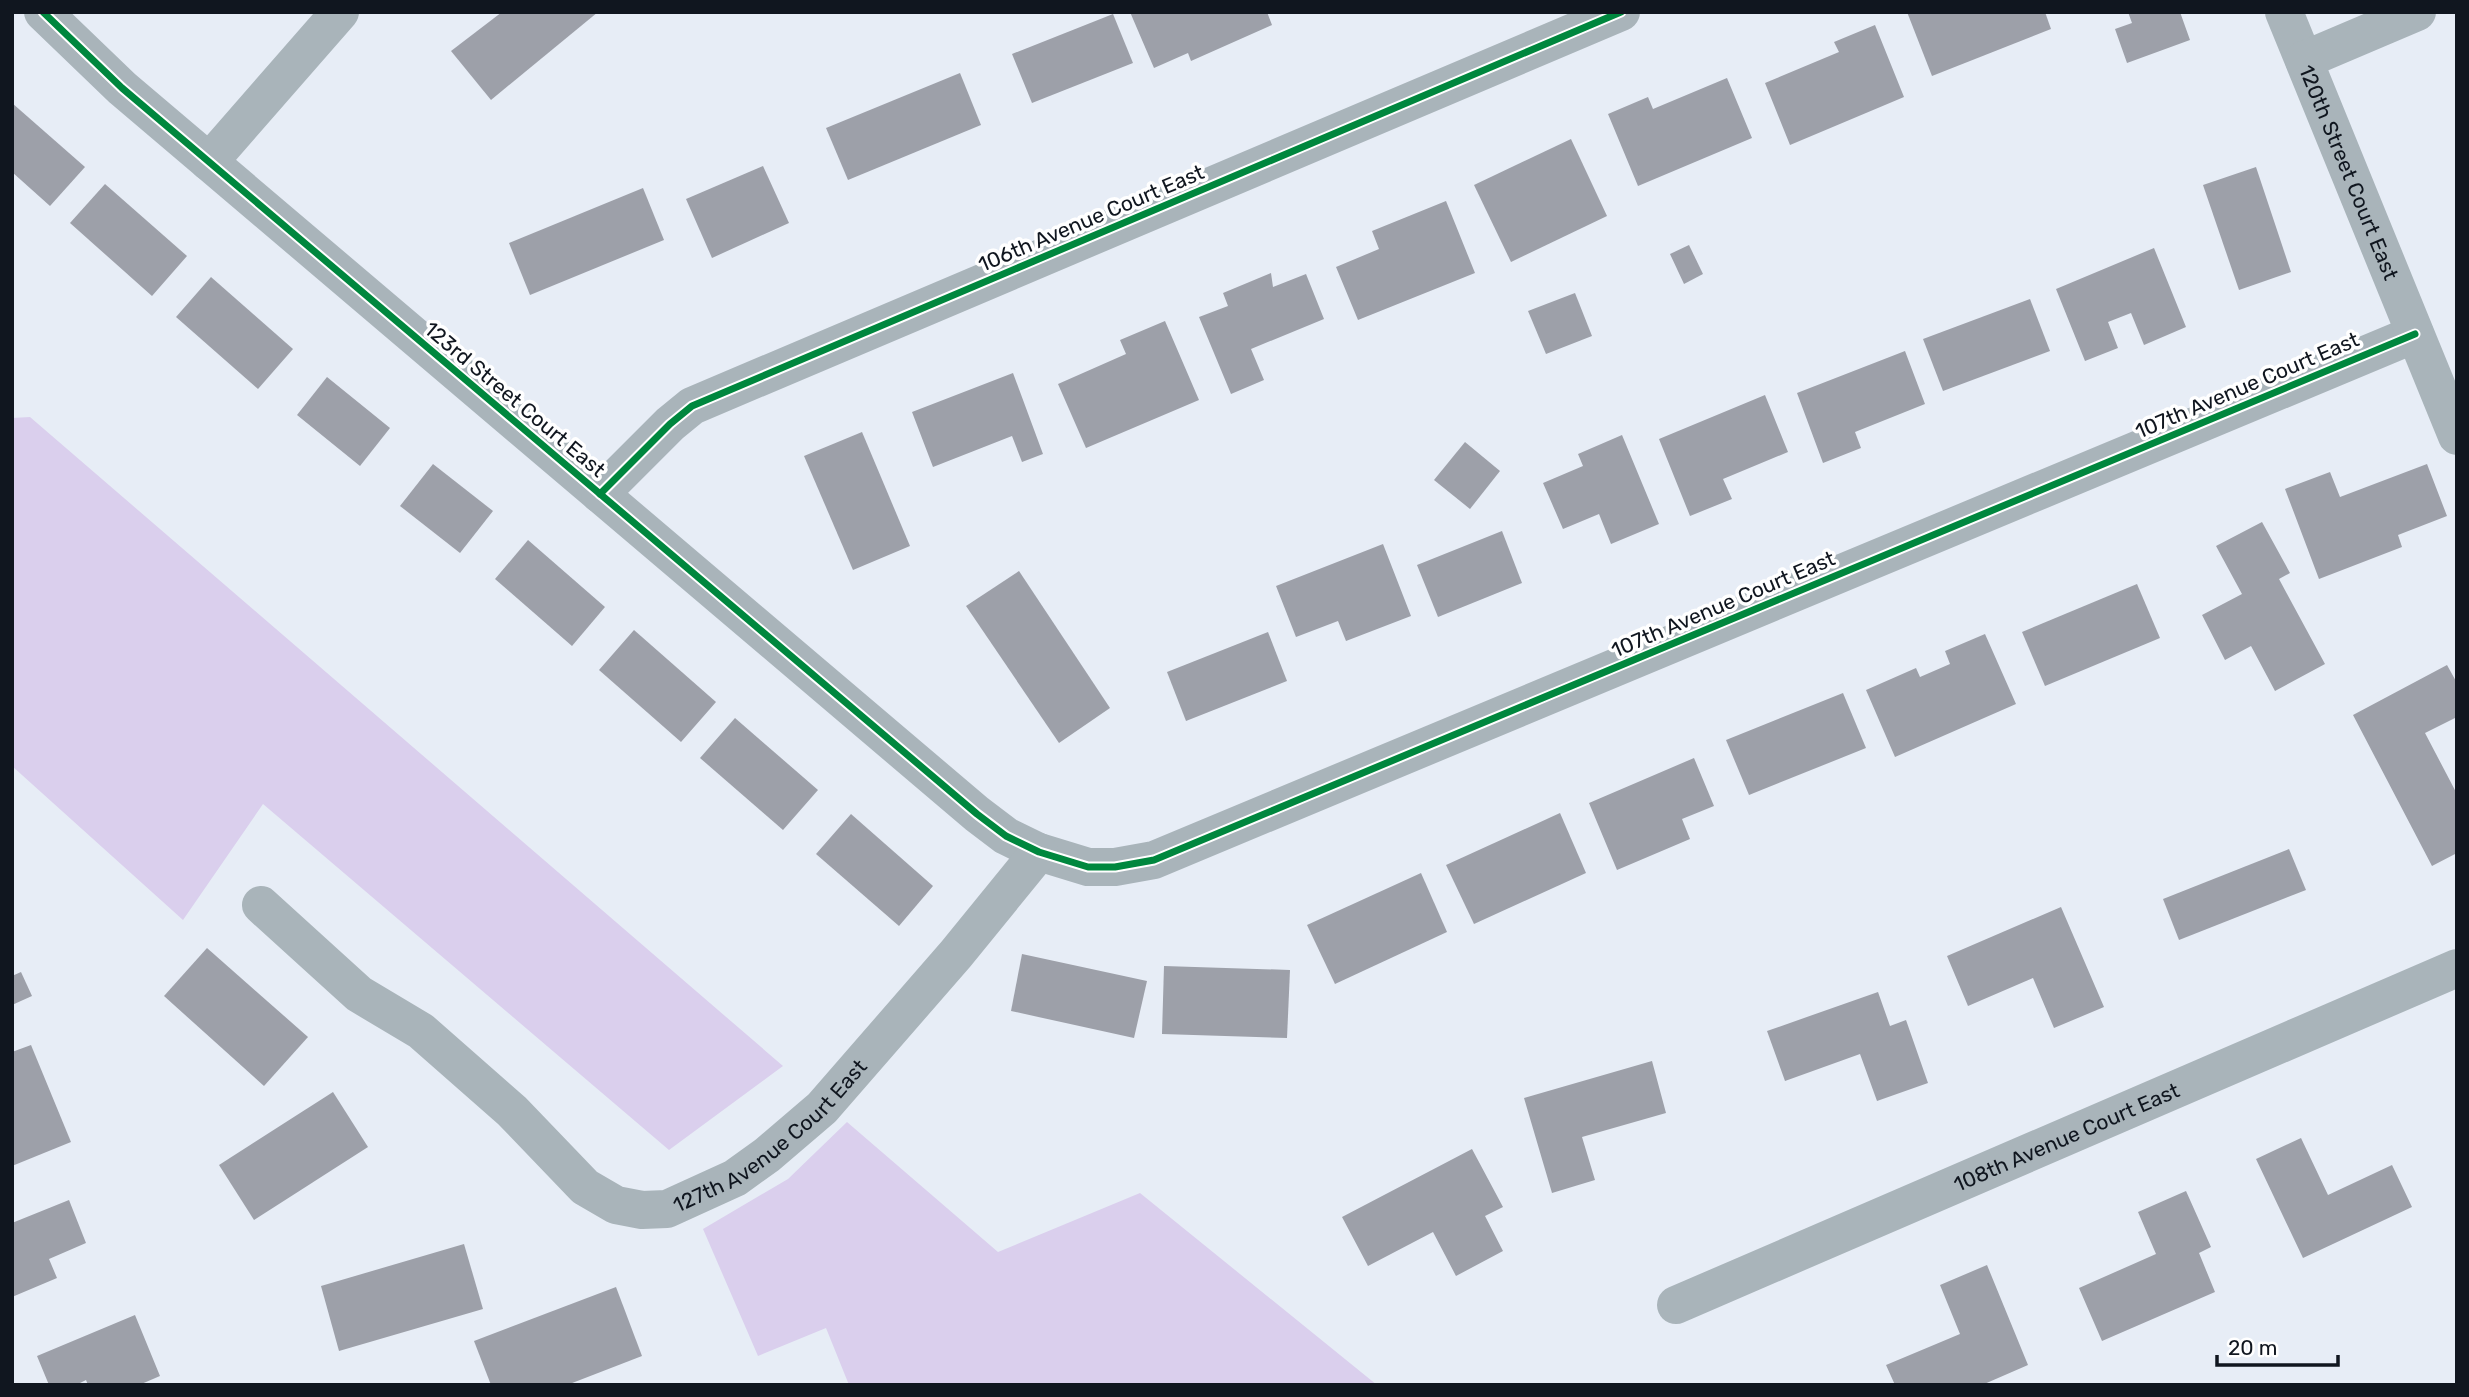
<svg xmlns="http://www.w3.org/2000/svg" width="2469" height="1397" viewBox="0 0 2469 1397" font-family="Rubik,sans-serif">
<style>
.green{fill:#dacfed}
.building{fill:#9da0a9}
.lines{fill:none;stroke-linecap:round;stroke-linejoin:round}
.minor{stroke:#a9b4ba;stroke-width:38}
.cycleway-casing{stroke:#fff;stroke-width:11}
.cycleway{stroke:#00873e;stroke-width:7}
.labels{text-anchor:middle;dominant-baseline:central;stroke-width:7;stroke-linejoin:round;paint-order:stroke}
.street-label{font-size:21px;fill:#10161f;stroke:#fff}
</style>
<rect width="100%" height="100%" fill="#e7edf6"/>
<g class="green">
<path d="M30,417L783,1066L669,1150L263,804L183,920L12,766V418Z"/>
<path d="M847,1122L998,1252L1140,1193L1377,1385H849L826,1328L758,1356L703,1229L788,1179Z"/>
</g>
<g class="building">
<path d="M502,12H598L491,100L451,51Z"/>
<path d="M1130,12H1267L1272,25L1191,61L1188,53L1154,68Z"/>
<path d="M1907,12H2045L2051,29L1932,76Z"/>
<path d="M2128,12H2180L2190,40L2127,63L2115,29L2132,23Z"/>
<path d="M1113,14L1133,63L1032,103L1012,54Z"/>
<path d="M1875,25L1904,97L1790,145L1765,83L1839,52L1834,42Z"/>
<path d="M960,73L981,125L848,180L826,128Z"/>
<path d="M1727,78L1752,138L1638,186L1608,114L1648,97L1653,109Z"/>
<path d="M12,103L85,167L50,206L12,172Z"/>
<path d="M1571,139L1607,216L1511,262L1474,185Z"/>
<path d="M763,166L789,223L712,258L686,199Z"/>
<path d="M2256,167L2291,272L2239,290L2203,185Z"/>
<path d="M105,184L187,256L152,296L70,223Z"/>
<path d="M643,188L664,240L530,295L509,243Z"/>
<path d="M1446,201L1475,273L1358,320L1336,267L1379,249L1372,231Z"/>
<path d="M1689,245L1703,274L1684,284L1670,254Z"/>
<path d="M2154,248L2186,327L2144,345L2131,313L2108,322L2118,348L2085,361L2056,289Z"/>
<path d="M1271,273L1273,287L1306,274L1324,319L1251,349L1264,380L1231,394L1199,317L1228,306L1223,293Z"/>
<path d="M211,277L293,349L258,389L176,317Z"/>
<path d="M1575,293L1592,336L1546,354L1528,311Z"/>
<path d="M2030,299L2050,351L1943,391L1923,339Z"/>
<path d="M1165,321L1199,400L1086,448L1058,384L1126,354L1120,340Z"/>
<path d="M1905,351L1925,404L1855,432L1861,448L1823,463L1797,393Z"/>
<path d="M1013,373L1043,454L1022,462L1012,436L933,467L912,412Z"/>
<path d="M327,377L390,428L360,466L297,415Z"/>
<path d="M1765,395L1788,452L1723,479L1732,499L1690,516L1659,439Z"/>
<path d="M862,432L910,546L853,570L804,456Z"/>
<path d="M1622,435L1659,524L1611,544L1599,514L1563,529L1543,483L1583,466L1578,454Z"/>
<path d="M1465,442L1500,471L1470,509L1434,480Z"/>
<path d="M433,464L493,511L460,553L400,506Z"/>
<path d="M2427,464L2447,516L2398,535L2402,547L2319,579L2285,489L2330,472L2340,497Z"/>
<path d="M2262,522L2290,573L2279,579L2325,664L2275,691L2251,646L2225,660L2202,615L2242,594L2216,546Z"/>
<path d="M1502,531L1522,583L1438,617L1417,565Z"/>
<path d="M528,540L605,607L572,646L495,579Z"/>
<path d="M1383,544L1411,616L1346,641L1338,621L1296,637L1276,586Z"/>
<path d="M1019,571L1110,708L1059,743L966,606Z"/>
<path d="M2137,584L2160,638L2045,686L2022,632Z"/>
<path d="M634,630L716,702L681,742L599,670Z"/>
<path d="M1268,632L1287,681L1186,721L1167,672Z"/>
<path d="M1985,634L2016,704L1895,757L1866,690L1916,668L1920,677L1950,664L1945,651Z"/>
<path d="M2447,665L2457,683V717L2425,733L2457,794V853L2432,866L2353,715Z"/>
<path d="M1843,693L1866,748L1749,795L1726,740Z"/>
<path d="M735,718L818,790L783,830L700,758Z"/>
<path d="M1694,758L1714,806L1682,819L1690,839L1617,870L1589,803Z"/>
<path d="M1560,813L1586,873L1474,924L1446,865Z"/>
<path d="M851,814L933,886L899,926L816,854Z"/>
<path d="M2289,849L2306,890L2179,940L2163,899Z"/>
<path d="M1421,873L1447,932L1335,984L1307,925Z"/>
<path d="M2061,907L2104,1007L2054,1028L2033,978L1968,1006L1947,956Z"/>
<path d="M207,948L308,1037L264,1086L164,996Z"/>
<path d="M1022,954L1147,981L1134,1038L1011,1011Z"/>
<path d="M1164,966L1290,970L1287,1038L1162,1034Z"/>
<path d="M21,972L32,996L12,1005V976Z"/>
<path d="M1878,992L1890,1026L1906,1020L1928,1083L1877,1101L1860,1054L1785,1081L1767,1031Z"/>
<path d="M31,1045L71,1142L12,1166V1052Z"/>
<path d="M1652,1061L1666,1113L1582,1137L1595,1180L1552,1193L1524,1098Z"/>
<path d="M333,1092L368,1147L254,1220L219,1165Z"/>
<path d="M2301,1138L2328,1195L2392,1165L2412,1207L2303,1258L2256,1159Z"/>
<path d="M1472,1149L1503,1207L1485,1216L1503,1251L1456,1276L1433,1232L1368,1266L1342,1217Z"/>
<path d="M2186,1191L2211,1247L2199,1253L2215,1292L2102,1341L2079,1288L2156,1254L2138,1212Z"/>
<path d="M69,1200L86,1243L49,1259L57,1278L12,1297V1223Z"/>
<path d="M464,1244L483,1309L339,1351L321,1286Z"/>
<path d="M1987,1265L2028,1365L1982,1385H1895L1886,1365L1960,1334L1940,1285Z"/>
<path d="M616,1287L642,1356L567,1385H491L474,1341Z"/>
<path d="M135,1315L160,1376L139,1385H88L86,1380L76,1385H49L37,1356Z"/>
</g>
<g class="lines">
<g class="minor">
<path d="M43,12L122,88L977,814L1006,836L1039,852L1088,867H1115L1154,860L2415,334"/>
<path id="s1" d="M2284,12L2457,436"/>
<path d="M2304,60L2417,12"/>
<path d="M209,162L340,12"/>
<path d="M600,494L670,424L692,406L1621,12"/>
<path id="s2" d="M261,905L359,994L421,1031L512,1111L585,1187L616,1205L642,1210L667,1209L735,1178L767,1155L822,1108L956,954L1039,852"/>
<path id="s3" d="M1676,1305L2457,968"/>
</g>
<g class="cycleway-casing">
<g id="cycleway">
<path d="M43,12L122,88L977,814L1006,836L1039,852L1088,867H1115L1154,860L2415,334"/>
<path d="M600,494L670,424L692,406L1621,12"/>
</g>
</g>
<use href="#cycleway" class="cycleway"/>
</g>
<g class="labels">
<g class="street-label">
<text stroke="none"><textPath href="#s1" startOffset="173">120th Street Court East</textPath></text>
<text transform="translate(1091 218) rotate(-23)">106th Avenue Court East</text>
<text transform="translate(2247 385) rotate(-23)">107th Avenue Court East</text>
<text transform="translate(515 399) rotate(40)">123rd Street Court East</text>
<text transform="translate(1723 604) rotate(-23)">107th Avenue Court East</text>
<text stroke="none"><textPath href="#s2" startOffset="646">127th Avenue Court East</textPath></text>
<text stroke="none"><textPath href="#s3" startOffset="425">108th Avenue Court East</textPath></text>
</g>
</g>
<rect width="2469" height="1397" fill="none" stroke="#10161f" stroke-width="28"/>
<path d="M2217 1355v10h121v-10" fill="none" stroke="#10161f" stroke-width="3.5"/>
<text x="2228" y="1355" font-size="21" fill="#10161f" stroke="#ffffff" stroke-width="5" paint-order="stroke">20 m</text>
</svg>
